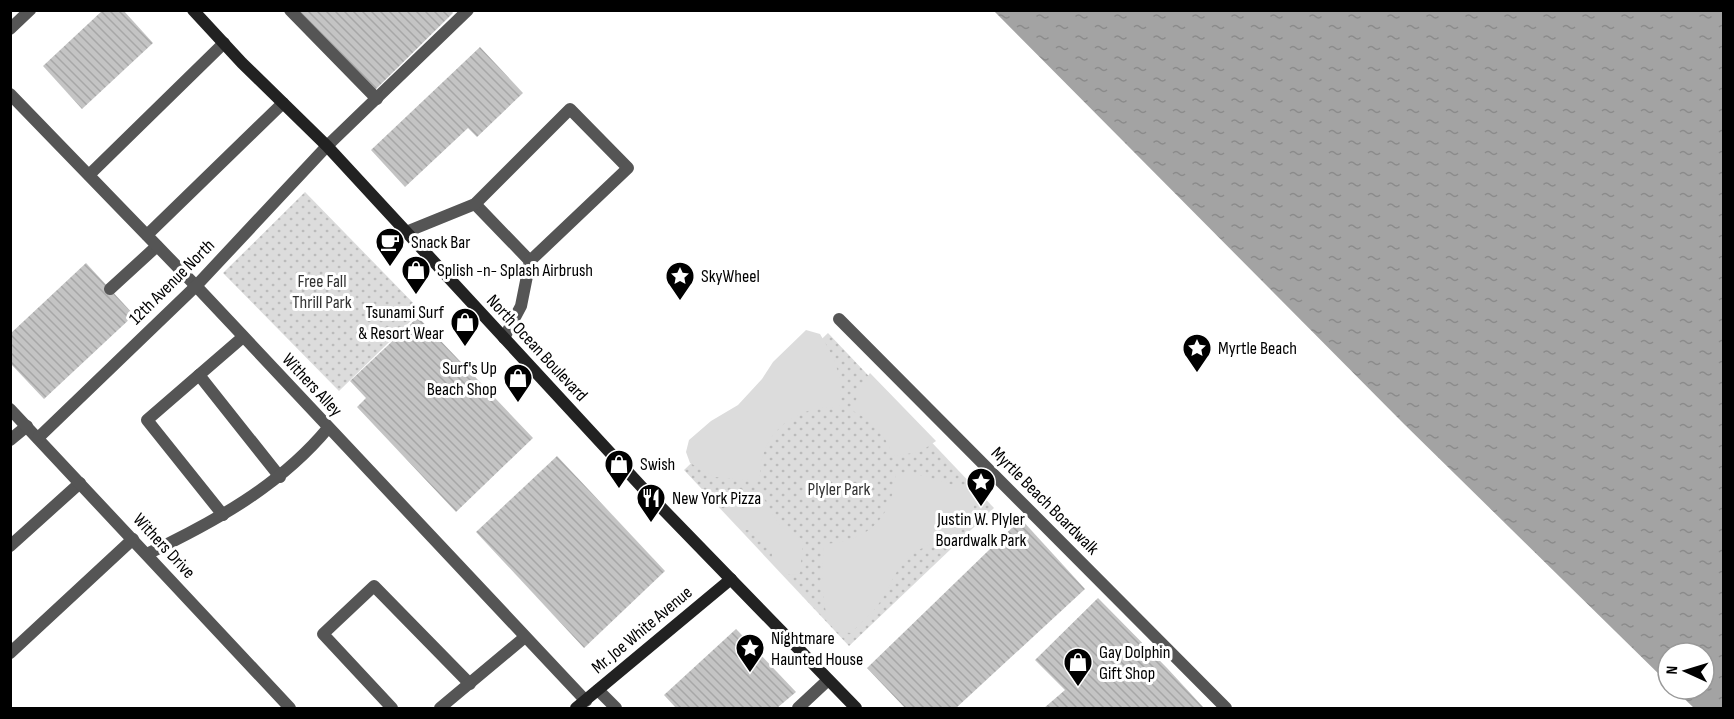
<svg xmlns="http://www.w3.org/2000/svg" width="1734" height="719" viewBox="0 0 1734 719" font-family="'Sofia Sans Condensed',sans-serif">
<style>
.park{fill:url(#park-dots)}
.garden{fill:#dcdcdc}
.water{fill:url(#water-ripples)}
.building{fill:url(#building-back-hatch)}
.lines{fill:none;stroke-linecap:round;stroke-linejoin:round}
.lane{stroke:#555;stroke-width:12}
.street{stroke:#555;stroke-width:12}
.secondary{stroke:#222;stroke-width:12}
.labels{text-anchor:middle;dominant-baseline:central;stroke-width:6;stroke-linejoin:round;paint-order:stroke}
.poi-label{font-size:18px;fill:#000;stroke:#fff;text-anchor:start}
.park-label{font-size:18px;fill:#333;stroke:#fff}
.street-label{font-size:18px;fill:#000;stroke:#fff}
</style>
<defs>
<pattern id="park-dots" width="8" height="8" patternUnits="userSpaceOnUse" patternTransform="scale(1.5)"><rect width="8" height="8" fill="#dcdcdc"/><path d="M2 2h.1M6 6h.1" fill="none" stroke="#bbb" stroke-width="1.8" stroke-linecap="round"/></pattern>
<pattern id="water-ripples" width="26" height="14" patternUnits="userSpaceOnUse" patternTransform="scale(1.5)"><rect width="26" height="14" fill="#a3a3a3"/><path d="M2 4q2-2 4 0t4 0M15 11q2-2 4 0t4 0" fill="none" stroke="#8b8b8b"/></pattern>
<pattern id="building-back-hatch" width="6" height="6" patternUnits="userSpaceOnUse" patternTransform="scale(1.5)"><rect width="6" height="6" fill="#c4c4c4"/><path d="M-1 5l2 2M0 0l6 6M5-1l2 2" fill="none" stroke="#a7a7a7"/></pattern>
</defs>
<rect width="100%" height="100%" fill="#fff"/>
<g class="park">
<path d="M305,192L421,311L339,391L223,273Z"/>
<path d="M828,333L994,508L849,646L684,470Z"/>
</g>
<g class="garden">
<path d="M806,330L820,334C835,359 844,377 839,407C795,405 758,433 760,481L715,477L690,463L686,452L689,440L711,421L738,405L762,379L773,362Z"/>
<path d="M870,373L936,441L920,452L893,456C885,434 873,421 853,411L860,387Z"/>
<path d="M896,474L924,476L969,490L973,497L974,510C962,538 928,539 907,559C894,572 890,587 880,602C873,614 860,623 851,633L837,632C818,617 824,567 823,544C868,542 892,518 896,474Z"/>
<path d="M732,497H763L778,523L803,540L800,573L796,575L787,574L772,559V553L752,530H743L726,513L725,507Z"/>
</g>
<path class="water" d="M994,11H1723V708H1694L1674,689H1704V653H1668V683L1404,424Z"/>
<g class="building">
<path d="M103,10H123L153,43L82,109L43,66Z"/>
<path d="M298,10H450L453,13L375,90Z"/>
<path d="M480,47L523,93L477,137L468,128L405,187L371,150Z"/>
<path d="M86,263L134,315L44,399L10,363V334Z"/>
<path d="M418,317L533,438L456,512L357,407L366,398L350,381Z"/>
<path d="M557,456L665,571L584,648L476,532Z"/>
<path d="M1021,519L1085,589L956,708H905L867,668Z"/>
<path d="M1098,598L1167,668L1204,708H1044L1065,690L1035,660Z"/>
<path d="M736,629L796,692L777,708H676L664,695Z"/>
</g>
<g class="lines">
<g class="lane">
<path d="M290,10L377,99"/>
<path d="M10,29L30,10"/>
<path d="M327,146L468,10"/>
<path d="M89,175L224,43"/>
<path d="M475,204L530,261"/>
<path d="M406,232L475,204L570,109L628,168L530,261L521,306L504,338"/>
<path d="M147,235L283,103"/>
<path d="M110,289L157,246"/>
<path d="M199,375L243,337"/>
<path d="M10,440L27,426"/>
<path d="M223,515L147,420L199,375L280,477"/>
<path d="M10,546L80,483"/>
<path d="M147,554C214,522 280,486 328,428"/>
<path d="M598,690L616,708"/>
<path d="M392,708L323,634L374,586L470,684"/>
<path d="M440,708L525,637"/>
<path d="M798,708L828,680"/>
</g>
<g class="street">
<path d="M10,94L196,286L586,701"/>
<path d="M839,319L1226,708"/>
<path d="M10,409L290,708"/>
<path d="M38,438L196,286L327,146"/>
<path d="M10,653L133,539"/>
</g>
<g class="secondary">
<path d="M193,10L242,63L327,146L651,497L856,708"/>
<path d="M576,708L731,579"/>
</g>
</g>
<defs>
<g id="cafe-pin" transform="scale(1.5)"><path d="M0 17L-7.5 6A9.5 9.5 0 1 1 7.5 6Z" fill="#000" stroke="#fff"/><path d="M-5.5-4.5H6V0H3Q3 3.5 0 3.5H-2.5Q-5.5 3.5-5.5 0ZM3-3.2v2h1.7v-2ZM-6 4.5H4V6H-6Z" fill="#fff"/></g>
<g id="shop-pin" transform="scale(1.5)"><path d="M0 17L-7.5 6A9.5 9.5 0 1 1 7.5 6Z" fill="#000" stroke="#fff"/><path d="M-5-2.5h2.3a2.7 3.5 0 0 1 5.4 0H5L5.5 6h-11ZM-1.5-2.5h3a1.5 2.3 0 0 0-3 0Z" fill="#fff"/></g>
<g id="sight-pin" transform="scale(1.5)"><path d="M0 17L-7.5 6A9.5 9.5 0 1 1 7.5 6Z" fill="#000" stroke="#fff"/><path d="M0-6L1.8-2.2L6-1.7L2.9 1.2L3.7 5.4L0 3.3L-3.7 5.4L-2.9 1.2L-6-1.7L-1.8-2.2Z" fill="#fff"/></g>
<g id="restaurant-pin" transform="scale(1.5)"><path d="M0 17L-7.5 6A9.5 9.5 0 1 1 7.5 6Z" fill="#000" stroke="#fff"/><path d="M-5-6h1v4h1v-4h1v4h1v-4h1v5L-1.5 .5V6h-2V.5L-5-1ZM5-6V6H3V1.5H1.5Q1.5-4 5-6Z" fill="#fff"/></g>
</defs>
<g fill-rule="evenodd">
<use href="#cafe-pin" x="390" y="242"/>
<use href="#shop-pin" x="416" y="270"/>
<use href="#sight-pin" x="680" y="276"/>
<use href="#shop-pin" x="465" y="322"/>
<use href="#sight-pin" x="1197" y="348"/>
<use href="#shop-pin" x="518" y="378"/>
<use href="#shop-pin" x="619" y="464"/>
<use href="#sight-pin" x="981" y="482"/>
<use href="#restaurant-pin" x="651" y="498"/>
<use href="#sight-pin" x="750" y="648"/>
<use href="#shop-pin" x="1078" y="662"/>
</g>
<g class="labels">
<g class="poi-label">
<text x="411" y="242">Snack Bar</text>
<text x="437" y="270">Splish -n- Splash Airbrush</text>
<text x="701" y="276">SkyWheel</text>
<text x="444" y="312" text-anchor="end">Tsunami Surf<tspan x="444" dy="21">&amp; Resort Wear</tspan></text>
<text x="1218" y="348">Myrtle Beach</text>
<text x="497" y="368" text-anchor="end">Surf's Up<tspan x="497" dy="21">Beach Shop</tspan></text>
<text x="640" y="464">Swish</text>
<text x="672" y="498">New York Pizza</text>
<text x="981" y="519" text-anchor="middle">Justin W. Plyler<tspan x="981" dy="21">Boardwalk Park</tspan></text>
<text x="771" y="638">Nightmare<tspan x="771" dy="21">Haunted House</tspan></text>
<text x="1099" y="652">Gay Dolphin<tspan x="1099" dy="21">Gift Shop</tspan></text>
</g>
<g class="park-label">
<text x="322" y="281">Free Fall<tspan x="322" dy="21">Thrill Park</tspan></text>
<text x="839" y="489">Plyler Park</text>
</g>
<g class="street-label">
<text transform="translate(172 282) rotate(-45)">12th Avenue North</text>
<text transform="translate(537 348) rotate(47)">North Ocean Boulevard</text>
<text transform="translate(312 385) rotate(47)">Withers Alley</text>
<text transform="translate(1045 501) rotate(45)">Myrtle Beach Boardwalk</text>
<text transform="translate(164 546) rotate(47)">Withers Drive</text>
<text transform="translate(642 630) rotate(-40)">Mr. Joe White Avenue</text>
</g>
</g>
<rect width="1734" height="719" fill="none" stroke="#000000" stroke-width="24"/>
<g transform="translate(1686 671) rotate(274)"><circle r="28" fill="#ffffff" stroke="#999999" stroke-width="1.5"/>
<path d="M0-4.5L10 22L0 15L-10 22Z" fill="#000000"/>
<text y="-9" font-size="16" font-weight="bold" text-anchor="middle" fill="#000000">N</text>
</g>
</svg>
